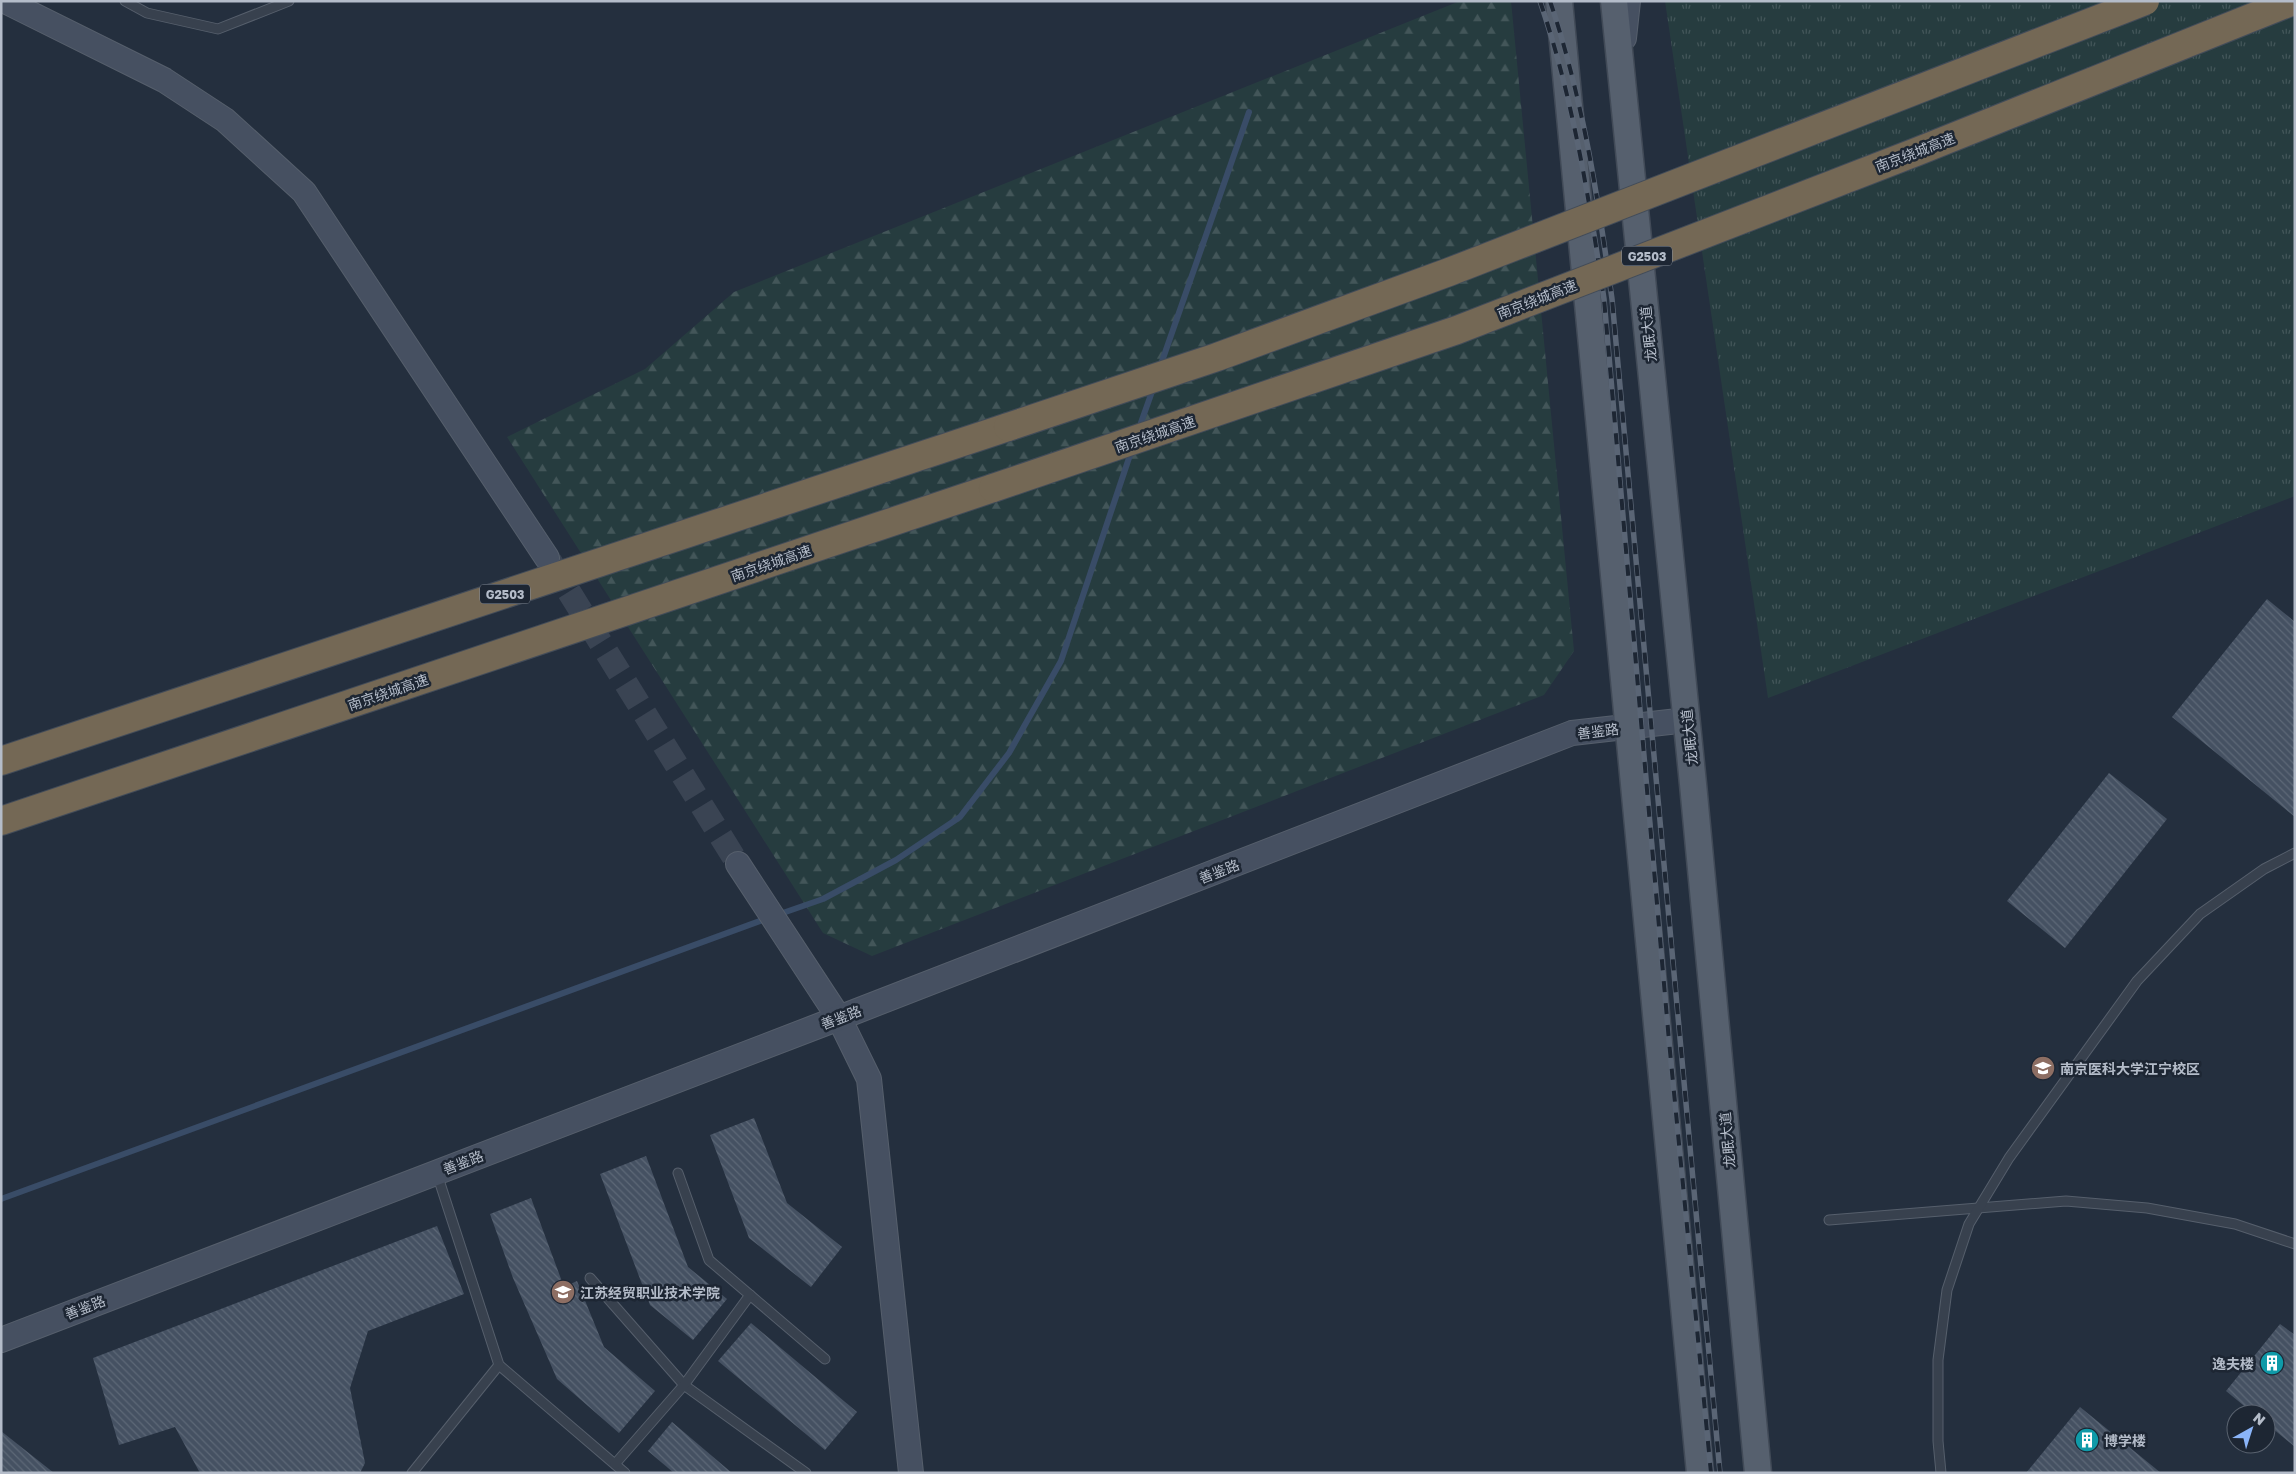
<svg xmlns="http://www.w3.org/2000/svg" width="2296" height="1474" viewBox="0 0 2296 1474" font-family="'Golos Text','Noto Sans SC',sans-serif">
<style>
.grass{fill:url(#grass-tufts)}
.forest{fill:url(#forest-firs)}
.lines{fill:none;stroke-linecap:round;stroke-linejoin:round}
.stream{stroke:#394c67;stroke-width:6}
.building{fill:url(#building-back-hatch)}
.secondary-tunnel{stroke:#3a4453;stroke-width:24;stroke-dasharray:24 12;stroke-linecap:butt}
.lane-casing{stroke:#565f6c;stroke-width:11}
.secondary-casing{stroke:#565f6c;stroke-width:26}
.primary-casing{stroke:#414a57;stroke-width:29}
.highway-casing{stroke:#434c59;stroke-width:30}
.lane{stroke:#38414e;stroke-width:9}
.secondary{stroke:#465061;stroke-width:24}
.primary{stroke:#56606e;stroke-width:26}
.highway{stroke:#746855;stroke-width:28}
.rail-casing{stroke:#5a6575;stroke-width:5.5}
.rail{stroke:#1d2633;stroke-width:4;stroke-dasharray:11;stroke-linecap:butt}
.highway-bridge-casing{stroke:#434c59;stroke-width:30;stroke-linecap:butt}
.highway-bridge{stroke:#746855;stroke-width:28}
.labels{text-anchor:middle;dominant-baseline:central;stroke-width:5;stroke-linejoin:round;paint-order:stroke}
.shield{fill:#1d2633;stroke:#878f9c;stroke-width:1}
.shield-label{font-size:12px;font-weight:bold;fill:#b4bcc9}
.street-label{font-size:14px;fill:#b4bcc9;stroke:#1d2633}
.poi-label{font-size:14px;font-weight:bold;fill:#b4bcc9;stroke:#1d2633;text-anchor:start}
</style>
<defs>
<pattern id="grass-tufts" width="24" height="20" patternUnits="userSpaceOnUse" patternTransform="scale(1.25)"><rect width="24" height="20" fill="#263c3f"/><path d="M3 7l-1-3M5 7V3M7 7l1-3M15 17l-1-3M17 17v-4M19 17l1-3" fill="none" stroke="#435659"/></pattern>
<pattern id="forest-firs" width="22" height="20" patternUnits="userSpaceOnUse" patternTransform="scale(1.25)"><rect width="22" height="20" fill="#263c3f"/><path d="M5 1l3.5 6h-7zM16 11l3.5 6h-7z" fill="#435659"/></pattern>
<pattern id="building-back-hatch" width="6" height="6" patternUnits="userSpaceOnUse" patternTransform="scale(1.25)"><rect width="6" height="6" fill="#455162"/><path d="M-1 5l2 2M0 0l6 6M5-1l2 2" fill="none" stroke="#5d6877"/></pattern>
</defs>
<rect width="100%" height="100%" fill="#242f3e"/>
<path class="grass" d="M1665,1H2295V496L1768,698Z"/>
<path class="forest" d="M1460,1H1511L1574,651L1544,695L872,956L823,933L507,437L645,369L734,292Z"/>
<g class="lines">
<g class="stream">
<path d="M1160,367L1249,112"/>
<path d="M1138,431L1154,386"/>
<path d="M777,915L823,899L896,860L960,817L1009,753L1061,661L1132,449"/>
<path d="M1,1199L768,918"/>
</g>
</g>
<g class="building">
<path d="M2267,599L2295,622V817L2172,717Z"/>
<path d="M2109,773L2167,819L2065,948L2007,901Z"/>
<path d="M754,1118L787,1203L842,1247L811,1287L749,1238L710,1135Z"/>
<path d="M646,1156L688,1267L727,1299L693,1340L650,1305L600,1174Z"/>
<path d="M531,1198L564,1287L577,1281L604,1347L655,1391L619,1433L557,1379L513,1278L490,1214Z"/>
<path d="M437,1226L464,1294L368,1331L350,1388L365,1463L360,1473H200L175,1427L119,1445L93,1358Z"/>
<path d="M751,1323L857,1412L825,1450L718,1361Z"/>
<path d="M2280,1324L2295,1335V1447L2266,1423V1414H2254L2226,1391Z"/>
<path d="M2080,1407L2161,1473H2026Z"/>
<path d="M672,1422L732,1473H674L648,1451Z"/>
<path d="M1,1431L54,1473H1Z"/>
</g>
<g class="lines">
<path class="secondary-tunnel" d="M550,561L738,864"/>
<g class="lane-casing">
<g id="lane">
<path d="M125,1L147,13L218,29L289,1"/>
<path d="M437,1174L499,1365L625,1473"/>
<path d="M1829,1220L2066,1201L2147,1208L2235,1224L2295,1244"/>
<path d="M590,1278L684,1385L806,1473"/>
<path d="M750,1295L825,1359"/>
<path d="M615,1464L684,1385L750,1295L709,1260L678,1173"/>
<path d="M412,1473L499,1365"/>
<path d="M1941,1473L1938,1441V1360L1947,1290L1969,1224L2009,1158L2137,981L2200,914L2264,869L2295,853"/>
</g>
</g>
<g class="secondary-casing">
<g id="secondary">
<path d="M5,1L164,80L225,120L304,192L547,558"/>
<path d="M1624,38L1628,1"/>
<path d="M738,864L839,1018L869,1079L911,1473"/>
<path d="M1,1340L839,1018L1572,733L1687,720"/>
</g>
</g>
<g class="primary-casing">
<g id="primary">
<path d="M1559,1L1700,1473"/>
<path d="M1614,1L1693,784L1758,1473"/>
</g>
</g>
<g class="highway-casing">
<g id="highway">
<path d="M1,761L1008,427"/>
<path d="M1,821L993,488"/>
</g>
</g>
<use href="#lane" class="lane"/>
<use href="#secondary" class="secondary"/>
<use href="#primary" class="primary"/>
<use href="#highway" class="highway"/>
<g class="rail-casing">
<g id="rail">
<path d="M1540,1C1573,98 1589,198 1604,299L1669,1041L1711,1473"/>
<path d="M1550,1C1583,99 1598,198 1612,299L1720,1473"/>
</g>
</g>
<use href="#rail" class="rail"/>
<g class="highway-bridge-casing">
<g id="highway-bridge">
<path d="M1008,427L1217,357L1449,272L2145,1"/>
<path d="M993,488L1457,330L1916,152L2293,1"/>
</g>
</g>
<use href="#highway-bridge" class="highway-bridge"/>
</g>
<defs>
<g id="university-disc" transform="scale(1.25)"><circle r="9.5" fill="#8d6e63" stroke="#1d2633"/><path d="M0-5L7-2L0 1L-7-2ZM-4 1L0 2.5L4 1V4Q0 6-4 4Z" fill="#fff"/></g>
<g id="building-disc" transform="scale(1.25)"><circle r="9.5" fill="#0f9aa8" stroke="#1d2633"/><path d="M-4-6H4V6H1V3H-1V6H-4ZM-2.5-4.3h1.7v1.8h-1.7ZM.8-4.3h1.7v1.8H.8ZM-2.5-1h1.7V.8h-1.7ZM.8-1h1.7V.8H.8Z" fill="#fff"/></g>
</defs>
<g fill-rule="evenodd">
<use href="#university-disc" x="2043" y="1068"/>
<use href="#university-disc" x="563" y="1292"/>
<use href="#building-disc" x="2272" y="1363"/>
<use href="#building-disc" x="2087" y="1440"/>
</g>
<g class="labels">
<g class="shield">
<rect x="1622" y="246.5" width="50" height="19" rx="4"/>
<rect x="480" y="584.5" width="50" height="19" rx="4"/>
</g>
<g class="shield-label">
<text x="1647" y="256">G2503</text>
<text x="505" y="594">G2503</text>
</g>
<g class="street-label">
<text transform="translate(1915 152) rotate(-21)">南京绕城高速</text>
<text transform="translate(1537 299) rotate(-21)">南京绕城高速</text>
<text transform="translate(1648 334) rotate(-96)">龙眠大道</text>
<text transform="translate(1155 434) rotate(-19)">南京绕城高速</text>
<text transform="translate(771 563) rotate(-19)">南京绕城高速</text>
<text transform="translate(388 692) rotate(-19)">南京绕城高速</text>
<text transform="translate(1598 731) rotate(-7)">善鉴路</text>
<text transform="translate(1689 737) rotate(-96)">龙眠大道</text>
<text transform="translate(1219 871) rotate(-21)">善鉴路</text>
<text transform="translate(841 1017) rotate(-21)">善鉴路</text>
<text transform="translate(1727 1140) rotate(-95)">龙眠大道</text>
<text transform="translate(463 1162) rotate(-21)">善鉴路</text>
<text transform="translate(85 1307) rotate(-21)">善鉴路</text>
</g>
<g class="poi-label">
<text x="2060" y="1068">南京医科大学江宁校区</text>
<text x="580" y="1292">江苏经贸职业技术学院</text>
<text x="2254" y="1363" text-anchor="end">逸夫楼</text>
<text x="2104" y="1440">博学楼</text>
</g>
</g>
<rect width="2296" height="1474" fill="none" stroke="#b4bcc9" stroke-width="5"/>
<g transform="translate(2251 1429) rotate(39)"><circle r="24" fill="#1d2633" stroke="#59626f"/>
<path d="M0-4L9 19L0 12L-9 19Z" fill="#8ab4f8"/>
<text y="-8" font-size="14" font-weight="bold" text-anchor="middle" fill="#b4bcc9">N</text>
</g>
</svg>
